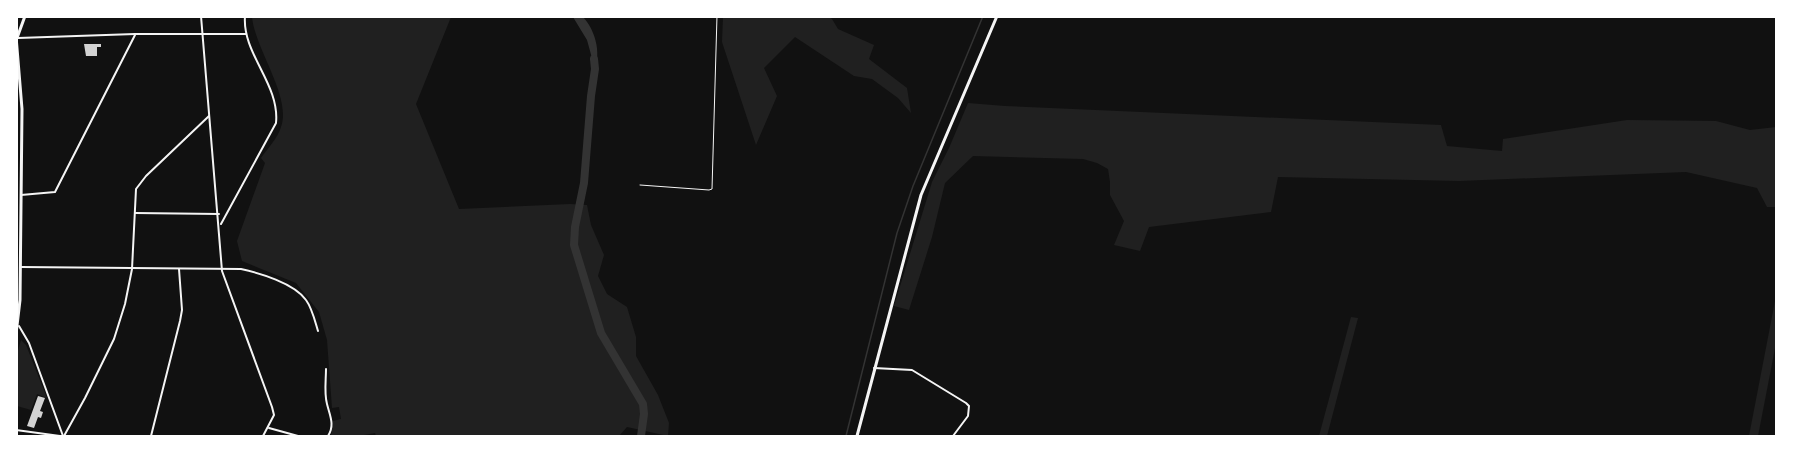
<svg xmlns="http://www.w3.org/2000/svg" width="1793" height="453" viewBox="0 0 1793 453" font-family="Rubik,sans-serif">
<style>
.green{fill:#202020}
.water{fill:#333}
.lines{fill:none;stroke-linecap:round;stroke-linejoin:round}
.stream{stroke:#333;stroke-width:1.5}
.river{stroke:#333;stroke-width:8}
.building{fill:#d3d3d3}
.service{stroke:#f5f5f5;stroke-width:1}
.minor{stroke:#f5f5f5;stroke-width:2}
.tertiary{stroke:#f5f5f5;stroke-width:3}
.secondary{stroke:#f5f5f5;stroke-width:3}
</style>
<rect width="100%" height="100%" fill="#111"/>
<g class="green">
<path d="M252,17H451L416,104L459,209L570,204L587,205L591,225L604,255L598,276L607,294L627,307L636,337V356L658,395L669,423L668,436L627,427L619,436H376L375,433L359,436H331L333,421L341,419L339,407L332,408L327,340L319,312L296,283L242,261L237,241L265,163L261,158C267,149 278,138 281,127C292,97 255,49 252,17Z"/>
<path d="M723,17L827,16L832,19L838,29L874,45L869,59L907,88L911,113L898,98L872,79L854,76L795,37L764,68L777,96L756,145L722,42Z"/>
<path d="M968,103L1005,106L1441,125L1447,146L1502,151L1503,139L1627,120L1716,121L1750,130L1776,127V207H1767L1757,188L1686,172L1459,181L1278,177L1271,212L1149,227L1140,251L1114,245L1124,221L1110,195V182L1108,169L1097,163L1083,159L973,156L945,183L932,237L909,310L894,306L932,182L949,148Z"/>
<path d="M1776,296V343L1758,436H1749Z"/>
<path d="M1351,317L1358,318L1327,436H1319Z"/>
<path d="M21,340L26,345L47,398L37,394L31,410L17,406V354Z"/>
</g>
<path class="water" d="M573,17H583C595,30 601,51 595,69L587,40Z"/>
<g class="lines">
<path class="stream" d="M846,436L897,233L913,186L983,16"/>
<path class="river" d="M594,59L595,69L591,96L584,183L575,227L574,245L601,333L643,404L644,414L641,436"/>
</g>
<g class="building">
<path d="M84,44H101V47H97V56H86Z"/>
<path d="M38,396L45,398L40,411L43,412L41,418L38,417L34,428L27,426Z"/>
</g>
<g class="lines">
<path class="service" d="M640,185L709,190L712,189L717,16"/>
<g class="minor">
<path d="M201,16L222,271L272,407L274,415L263,436"/>
<path d="M18,38L135,34H246"/>
<path d="M21,195L55,192L135,35"/>
<path d="M135,213L219,214"/>
<path d="M221,224L276,123C280,84 242,54 245,16"/>
<path d="M21,267L241,269C259,273 294,283 306,300C312,308 315,321 318,331"/>
<path d="M19,326L29,343L63,436"/>
<path d="M874,368L912,370L966,403L969,406L968,416L953,436"/>
<path d="M326,369C326,380 324,393 327,404C330,416 335,425 328,436"/>
<path d="M269,428L298,436"/>
<path d="M16,430L60,436"/>
<path d="M64,436L85,398L114,339L125,304L132,269L136,189L146,176L209,116"/>
<path d="M151,436L180,321L182,310L179,269"/>
</g>
<g class="tertiary">
<path d="M17,38L25,16"/>
<path d="M857,436L921,195L997,16"/>
</g>
<path class="secondary" d="M16,36L22,109L20,300L16,334"/>
</g>
<rect width="1793" height="453" fill="none" stroke="#ffffff" stroke-width="36"/>
</svg>
